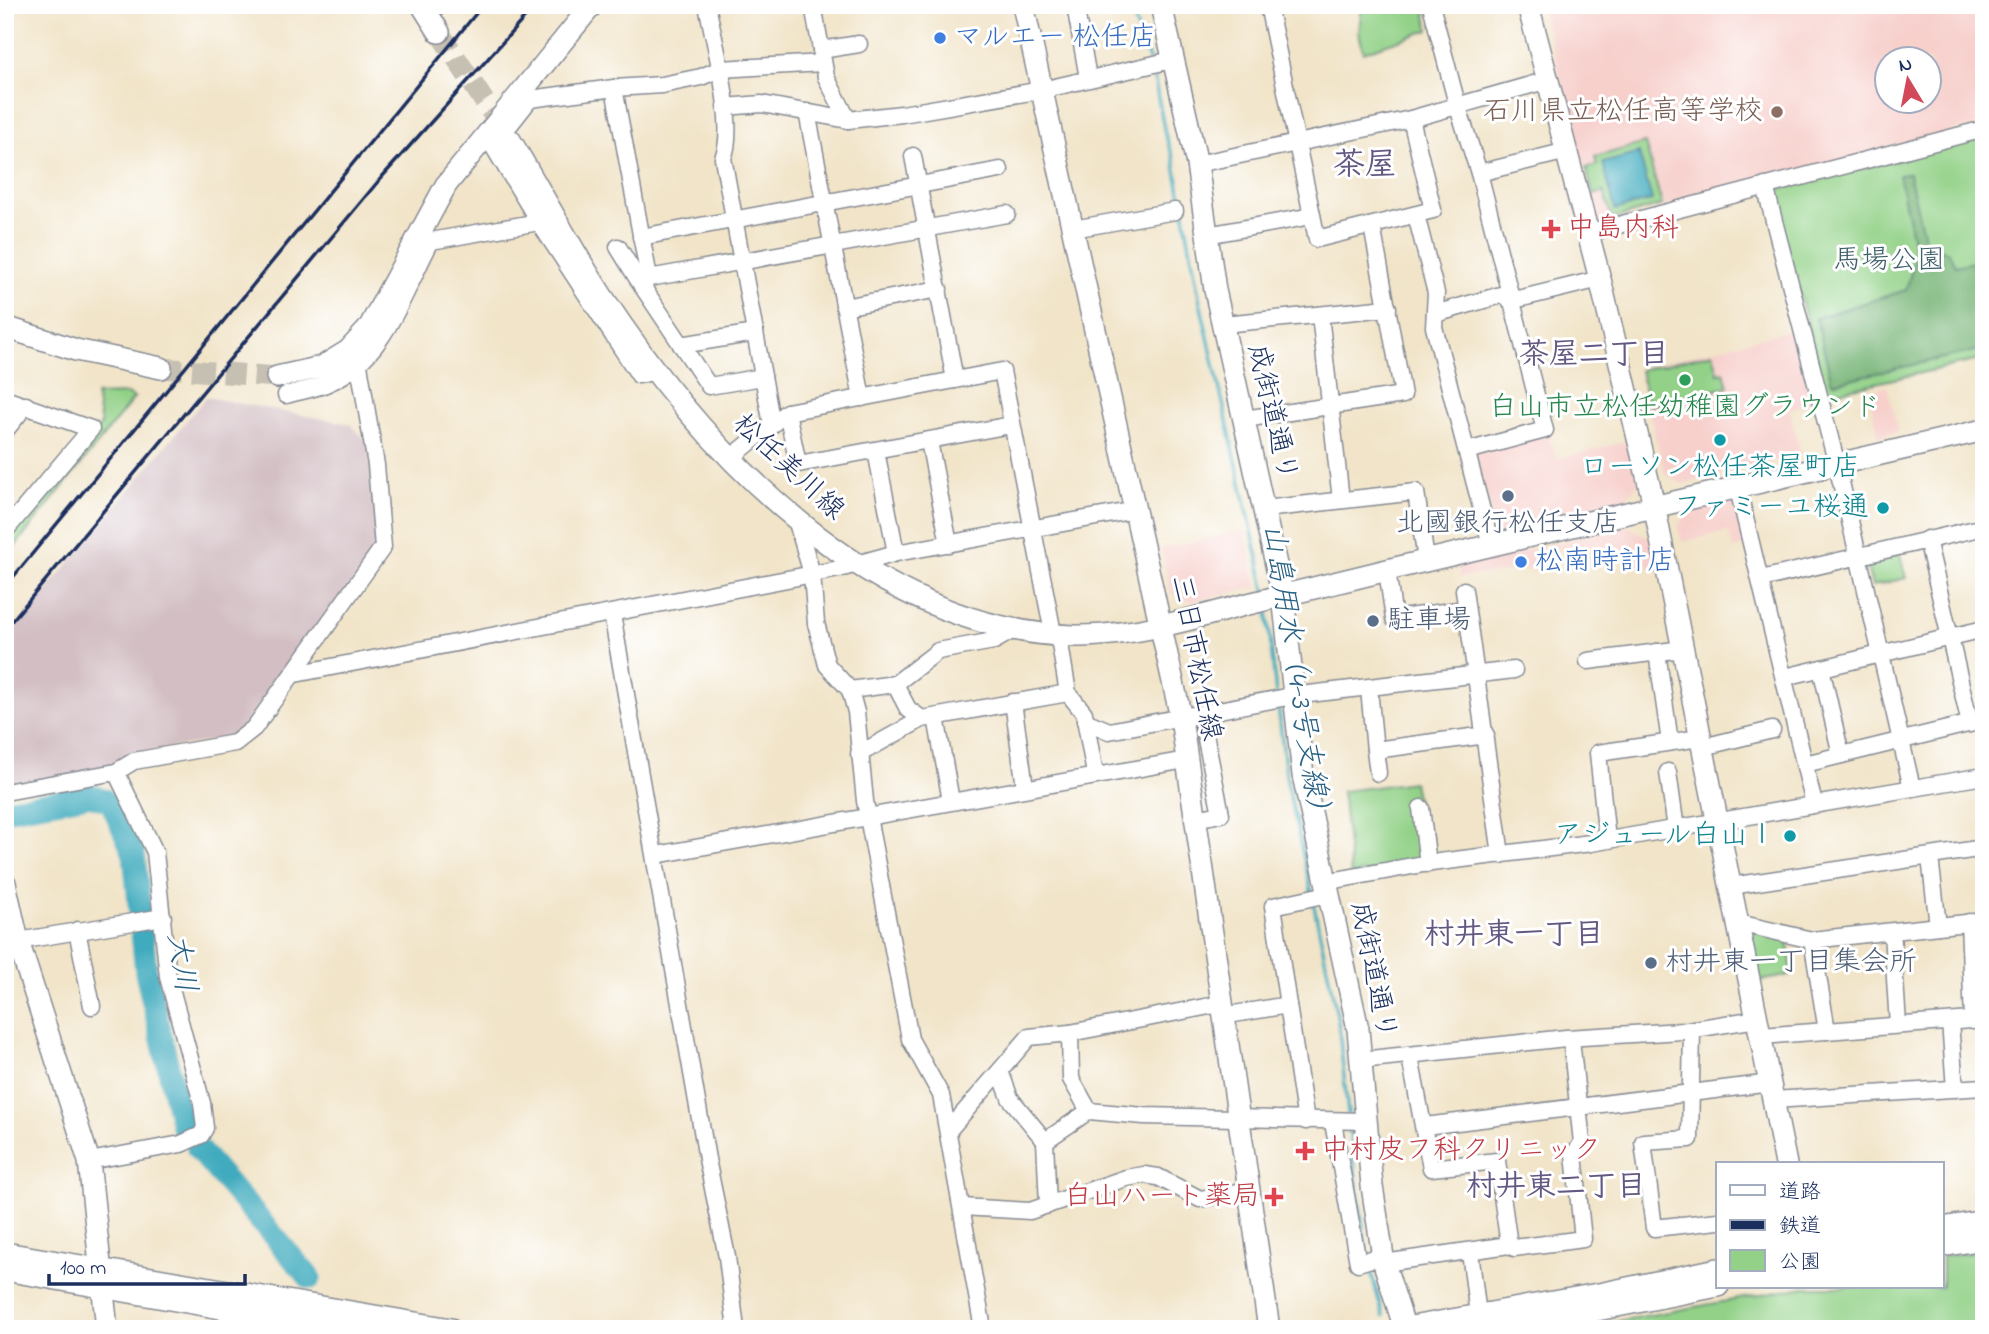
<svg xmlns="http://www.w3.org/2000/svg" width="1989" height="1334" viewBox="0 0 1989 1334" font-family="'Indie Flower','Klee One',sans-serif">
<style>
.built{fill:#f7d0cc;fill-rule:evenodd}
.industrial{fill:#d2bec3}
.green{fill:#92d187;stroke:#568072;stroke-width:2}
.forest{fill:#75b374;stroke:#487169;stroke-width:2}
.water{fill:#3fabbe;stroke:#2d6d8e;stroke-width:2}
.lines{fill:none;stroke-linecap:round;stroke-linejoin:round}
.stream{stroke:#3fabbe;stroke-width:3.5}
.river{stroke:#3fabbe;stroke-width:23}
.secondary-tunnel{stroke:#c6c0b3;stroke-width:21;stroke-dasharray:21 10;stroke-linecap:butt}
.street-casing{stroke:#868a93;stroke-width:19}
.secondary-casing{stroke:#868a93;stroke-width:24}
.street{stroke:#fff;stroke-width:16}
.secondary{stroke:#fff;stroke-width:21}
.rail{stroke:#1b2f5e;stroke-width:3.5}
.shop-dot{fill:#3f7fe0;stroke:#fff;stroke-width:2.5}
.education-dot{fill:#8d6e63;stroke:#fff;stroke-width:2.5}
.health-dot{fill:#e0444e;stroke:#fff;stroke-width:2.5}
.leisure-dot{fill:#2e9e5b;stroke:#fff;stroke-width:2.5}
.culture-dot{fill:#0f9aa8;stroke:#fff;stroke-width:2.5}
.service-dot{fill:#5c6f8a;stroke:#fff;stroke-width:2.5}
.labels{text-anchor:middle;dominant-baseline:central;stroke-width:6;stroke-linejoin:round;paint-order:stroke}
.shop-label{font-size:28px;fill:#366cbe;stroke:#fff;text-anchor:start}
.education-label{font-size:28px;fill:#785e54;stroke:#fff;text-anchor:end}
.health-label{font-size:28px;fill:#be3a42;stroke:#fff;text-anchor:start}
.park-label{font-size:28px;fill:#3f606a;stroke:#fff}
.leisure-label{font-size:28px;fill:#27864d;stroke:#fff}
.street-label{font-size:28px;fill:#1b2f5e;stroke:#fff}
.culture-label{font-size:28px;fill:#0d838f;stroke:#fff;text-anchor:end}
.service-label{font-size:28px;fill:#4e5e75;stroke:#fff;text-anchor:start}
.neighbourhood-label{font-size:30px;font-weight:bold;fill:#635882;stroke:#fff}
.water-label{font-size:30px;font-style:italic;fill:#296184;stroke:#fff}
.quarter-label{font-size:32px;font-weight:bold;fill:#635882;stroke:#fff}
</style>
<rect width="100%" height="100%" fill="#fff"/>
<filter id="ink" filterUnits="userSpaceOnUse"><feTurbulence type="fractalNoise" baseFrequency=".0143" numOctaves="2"/><feDisplacementMap in="SourceGraphic" scale="14" xChannelSelector="R" yChannelSelector="G"/><feConvolveMatrix kernelMatrix="1 2 1 2 8 2 1 2 1" color-interpolation-filters="sRGB"/></filter>
<filter id="wash" filterUnits="userSpaceOnUse"><feTurbulence type="fractalNoise" baseFrequency=".00686" numOctaves="4" result="noise"/><feDisplacementMap in="SourceGraphic" scale="28" xChannelSelector="R" yChannelSelector="G"/><feGaussianBlur stdDeviation="1.57" result="paint"/><feColorMatrix in="noise" values="0 0 0 0 0 0 0 0 0 0 0 0 0 0 0 0 0 1.4 0 .05"/><feComposite in="paint" operator="in"/></filter>
<g filter="url(#wash)">
<rect width="100%" height="100%" fill="#f1e4c8"/>
<g class="built">
<path d="M1541,5H1983L1984,123L1599,223ZM1888,60H1930V102H1888Z"/>
<path d="M1794,329L1812,403L1789,409L1801,454L1683,484L1665,474L1638,369Z"/>
<path d="M1887,386L1898,431L1879,436L1868,391Z"/>
<path d="M1548,433L1557,459L1628,441L1639,483L1621,503L1496,534L1475,452Z"/>
<path d="M1736,501L1747,545L1733,549L1729,531L1682,542L1678,527L1688,511Z"/>
<path d="M1628,526L1652,540L1659,568H1642L1620,555L1592,559L1558,548L1562,542Z"/>
<path d="M1245,530L1257,587L1191,602L1171,593L1161,549Z"/>
<path d="M1559,542L1552,555L1538,568L1460,577L1458,567Z"/>
</g>
<path class="industrial" d="M206,397L350,424L368,442L381,546L234,737L127,755L112,770L5,788V641Z"/>
<g class="green">
<path d="M1362,5H1424L1429,30L1363,52L1359,32Z"/>
<path d="M1984,138V359L1826,394L1772,191Z"/>
<path d="M1645,143L1662,205L1612,219L1604,192L1593,195L1586,168L1597,165L1595,157Z"/>
<path d="M1713,353L1718,373L1724,372L1728,387L1649,406L1640,370Z"/>
<path d="M128,394L134,398L5,559V539L101,425L96,395Z"/>
<path d="M1899,551L1906,578L1872,586L1865,559Z"/>
<path d="M1413,782L1428,861L1351,875L1342,791Z"/>
<path d="M1750,930L1787,938L1793,975L1759,981Z"/>
<path d="M1984,1251V1329H1574L1804,1287H1942V1256Z"/>
</g>
<path class="forest" d="M1909,173L1927,251L1937,249L1949,252L1955,266L1978,261L1984,264V349L1832,383L1816,318L1906,290L1916,255L1899,175Z"/>
<path class="water" d="M1639,153L1652,200L1615,210L1603,163Z"/>
<g class="lines">
<g class="stream">
<path d="M1129,5L1149,60"/>
<path d="M1153,71L1165,134L1174,159L1200,302L1266,593"/>
<path d="M1267,608L1276,694"/>
<path d="M1278,705L1287,783L1312,894"/>
<path d="M1313,901L1338,1020L1348,1114"/>
<path d="M1349,1126L1367,1257"/>
<path d="M1369,1264L1383,1316"/>
</g>
<g class="river">
<path d="M112,804L134,854L146,972L184,1134"/>
<path d="M5,810L89,795L103,799"/>
<path d="M198,1149L310,1278"/>
</g>
</g>
</g>
<g filter="url(#ink)">
<g class="lines">
<g class="secondary-tunnel">
<path d="M439,32L507,136"/>
<path d="M161,368L277,377"/>
</g>
<g class="street-casing">
<g id="street">
<path d="M707,5C714,41 737,127 723,158L772,425"/>
<path d="M813,5L826,77L848,120"/>
<path d="M1075,5L1088,78"/>
<path d="M1268,5L1317,239L1433,210L1411,119"/>
<path d="M1431,5L1457,104L1479,173L1545,430L1467,451"/>
<path d="M821,50L859,44"/>
<path d="M614,88L649,278"/>
<path d="M725,107L762,104L848,120L902,114L1042,90L1172,60"/>
<path d="M807,112L862,398"/>
<path d="M913,156L955,380"/>
<path d="M1197,164L1411,119L1548,80"/>
<path d="M1479,173L1567,151"/>
<path d="M1765,186L1837,465L1912,788"/>
<path d="M1416,215L1436,293L1434,327L1491,545"/>
<path d="M539,222L493,146L530,99L614,88L662,85L701,77L720,69L823,63"/>
<path d="M1073,229L1175,211"/>
<path d="M1588,233L1984,129"/>
<path d="M1207,235L1312,216"/>
<path d="M641,237L1000,170"/>
<path d="M618,247L642,286"/>
<path d="M1510,301L1600,279"/>
<path d="M844,307L939,289"/>
<path d="M1435,314L1508,293"/>
<path d="M1320,315L1341,500"/>
<path d="M1223,324L1388,308"/>
<path d="M681,345L755,333"/>
<path d="M763,377L709,386L642,286L649,278L1007,214"/>
<path d="M286,395C299,391 315,389 328,383C385,359 404,291 431,241L539,222L639,375L657,371"/>
<path d="M5,399L91,429L5,531"/>
<path d="M787,412L798,464L1011,425"/>
<path d="M1244,419L1403,395L1372,226"/>
<path d="M5,431L26,405"/>
<path d="M929,441L949,544"/>
<path d="M876,451L896,553"/>
<path d="M731,458L787,412L1002,371L1053,633L1060,644L1068,693L1084,713L1095,774"/>
<path d="M1738,489L1814,804"/>
<path d="M1264,509L1416,492L1426,560"/>
<path d="M796,519L812,574L816,623L827,665L850,690L856,712L865,801L910,1039L941,1095L983,1329"/>
<path d="M1927,539L1970,724"/>
<path d="M1387,570L1394,619L1465,609"/>
<path d="M1761,579L1984,527"/>
<path d="M1464,590L1501,855"/>
<path d="M612,614L707,1159L727,1257L736,1329"/>
<path d="M1657,652L1670,742"/>
<path d="M1588,661L1683,649"/>
<path d="M1821,668L1841,755"/>
<path d="M295,674L839,569L896,553L1136,510"/>
<path d="M1785,677L1984,629"/>
<path d="M895,684L908,709L922,719L1068,693"/>
<path d="M1369,689L1375,750L1486,735"/>
<path d="M850,690L895,684L938,651L994,641L1017,628"/>
<path d="M1013,702L1025,787"/>
<path d="M936,717L951,801"/>
<path d="M1085,721L1109,731L1292,696L1514,670"/>
<path d="M1703,747L1772,730"/>
<path d="M1375,750L1378,773"/>
<path d="M859,754L922,719"/>
<path d="M1805,764L1984,720"/>
<path d="M1668,772L1676,829"/>
<path d="M5,792L116,772L134,761L235,743L254,728L383,547L376,465L359,365"/>
<path d="M1421,808L1428,864"/>
<path d="M1195,819L1221,814L1201,714"/>
<path d="M1607,840L1598,753L1700,738"/>
<path d="M656,855L1186,760"/>
<path d="M1930,857L1938,926"/>
<path d="M1325,882L1423,864L1591,843L1984,776"/>
<path d="M1731,886L1984,848"/>
<path d="M1969,922L1973,1021"/>
<path d="M1738,923L1812,940L1984,921"/>
<path d="M77,930L92,1006"/>
<path d="M1892,932L1898,1025"/>
<path d="M1812,940L1827,1031"/>
<path d="M18,941L163,917"/>
<path d="M1288,1005L1273,906L1328,894"/>
<path d="M1222,1016L1288,1005L1306,1121"/>
<path d="M1950,1022L1955,1089"/>
<path d="M1692,1029L1690,1139L1643,1142L1654,1228L1718,1221"/>
<path d="M1070,1033L1071,1079L1089,1111"/>
<path d="M1761,1036L1984,1019"/>
<path d="M1410,1057L1431,1168L1497,1161L1509,1245"/>
<path d="M1361,1060L1566,1038L1682,1031L1757,1019"/>
<path d="M1000,1071L1010,1098L1045,1141L1048,1205"/>
<path d="M1773,1100L1984,1087"/>
<path d="M1333,1122L1358,1263L1374,1258L1384,1263L1509,1245L1514,1248L1583,1239L1574,1155L1582,1143L1571,1039"/>
<path d="M1425,1126L1771,1083"/>
<path d="M948,1131L1029,1037L1070,1033L1220,1004"/>
<path d="M1045,1141L1089,1111L1144,1116L1366,1121"/>
<path d="M89,1161L181,1144L201,1135L205,1128L202,1103L168,977L155,852L116,772"/>
<path d="M962,1207L1030,1211L1126,1178L1144,1175L1158,1177L1200,1199L1248,1190"/>
<path d="M1470,1252L1478,1315"/>
</g>
</g>
<g class="secondary-casing">
<g id="secondary">
<path d="M422,5L439,32"/>
<path d="M1023,5L1181,718L1269,1329"/>
<path d="M1161,5L1197,164L1215,290L1283,596L1303,775L1358,1029L1372,1186L1384,1263L1405,1329"/>
<path d="M1528,5L1600,279L1654,505L1786,1164"/>
<path d="M510,140C541,191 569,245 602,296C706,454 872,631 1075,636C1128,637 1193,619 1244,605C1297,592 1350,579 1404,566C1597,519 1790,476 1984,430"/>
<path d="M5,327L76,350L161,368"/>
<path d="M277,377L322,367L348,351L369,328L446,185L592,5"/>
<path d="M5,883L18,941L89,1161L107,1329"/>
<path d="M1942,1228L1984,1221"/>
<path d="M1942,1246L1984,1239"/>
<path d="M5,1253L451,1329"/>
<path d="M5,1270L340,1329"/>
<path d="M1400,1329L1604,1293L1718,1269"/>
<path d="M1501,1329L1718,1286"/>
</g>
</g>
<use href="#street" class="street"/>
<use href="#secondary" class="secondary"/>
<g class="rail">
<path d="M5,587L483,5"/>
<path d="M5,629L381,178L536,5"/>
</g>
</g>
</g>
<g class="shop-dot">
<circle cx="940" cy="38" r="7"/>
<circle cx="1521" cy="562" r="7"/>
</g>
<circle class="education-dot" cx="1777" cy="112" r="7"/>
<g class="health-dot">
<path d="M1547.5 218.5h7v7h7v7h-7v7h-7v-7h-7v-7h7z"/>
<path d="M1301.5 1140.5h7v7h7v7h-7v7h-7v-7h-7v-7h7z"/>
<path d="M1270.5 1186.5h7v7h7v7h-7v7h-7v-7h-7v-7h7z"/>
</g>
<circle class="leisure-dot" cx="1685" cy="380" r="7"/>
<g class="culture-dot">
<circle cx="1720" cy="440" r="7"/>
<circle cx="1883" cy="508" r="7"/>
<circle cx="1790" cy="836" r="7"/>
</g>
<g class="service-dot">
<circle cx="1508" cy="496" r="7"/>
<circle cx="1373" cy="621" r="7"/>
<circle cx="1651" cy="963" r="7"/>
</g>
<g class="labels">
<g class="shop-label">
<text x="954" y="38">マルエー 松任店</text>
<text x="1535" y="562">松南時計店</text>
</g>
<g class="education-label">
<text x="1763" y="112">石川県立松任高等学校</text>
</g>
<g class="health-label">
<text x="1567" y="229">中島内科</text>
<text x="1321" y="1151">中村皮フ科クリニック</text>
<text x="1260" y="1197" text-anchor="end">白山ハート薬局</text>
</g>
<g class="park-label">
<text x="1889" y="261">馬場公園</text>
</g>
<g class="leisure-label">
<text x="1685" y="408">白山市立松任幼稚園グラウンド</text>
</g>
<g class="street-label">
<text transform="translate(1271 413) rotate(77)">成街道通り</text>
<text transform="translate(788 468) rotate(43)">松任美川線</text>
<text transform="translate(1195 658) rotate(79)">三日市松任線</text>
<text transform="translate(1372 971) rotate(79)">成街道通り</text>
</g>
<g class="culture-label">
<text x="1720" y="468" text-anchor="middle">ローソン松任茶屋町店</text>
<text x="1869" y="508">ファミーユ桜通</text>
<text x="1776" y="836">アジュール白山Ⅰ</text>
</g>
<g class="service-label">
<text x="1508" y="524" text-anchor="middle">北國銀行松任支店</text>
<text x="1387" y="621">駐車場</text>
<text x="1665" y="963">村井東一丁目集会所</text>
</g>
<g class="neighbourhood-label">
<text x="1594" y="356">茶屋二丁目</text>
<text x="1514" y="936">村井東一丁目</text>
<text x="1556" y="1188">村井東二丁目</text>
</g>
<g class="water-label">
<text transform="translate(1295 675) rotate(81)">山島用水（4-3号支線）</text>
<text transform="translate(180 963) rotate(81)">大川</text>
</g>
<g class="quarter-label">
<text x="1365" y="166">茶屋</text>
</g>
</g>
<rect width="1989" height="1334" fill="none" stroke="#fff" stroke-width="28"/>
<rect x="1716" y="1162" width="228" height="126" fill="#ffffff" stroke="#a4acbf" stroke-width="2"/>
<rect x="1730" y="1185" width="35" height="10" fill="#ffffff" stroke="#a4acbf" stroke-width="2"/>
<text x="1779" y="1198" font-size="21" fill="#1b2f5e">道路</text>
<rect x="1730" y="1220" width="35" height="10" fill="#1b2f5e" stroke="#a4acbf" stroke-width="2"/>
<text x="1779" y="1232" font-size="21" fill="#1b2f5e">鉄道</text>
<rect x="1730" y="1250" width="35" height="21" fill="#92d187" stroke="#a4acbf" stroke-width="2"/>
<text x="1779" y="1268" font-size="21" fill="#1b2f5e">公園</text>
<g transform="translate(1908 80) rotate(350)"><circle r="33" fill="#ffffff" stroke="#a4acbf" stroke-width="2"/>
<path d="M0-5L12 26L0 18L-12 26Z" fill="#d1495b"/>
<text y="-10" font-size="19" font-weight="bold" text-anchor="middle" fill="#1b2f5e">N</text>
</g>
<path d="M49 1274v10h196v-10" fill="none" stroke="#1b2f5e" stroke-width="3.5"/>
<text x="60" y="1274" font-size="21" fill="#1b2f5e" stroke="#ffffff" stroke-width="5" paint-order="stroke">100 m</text>
</svg>
